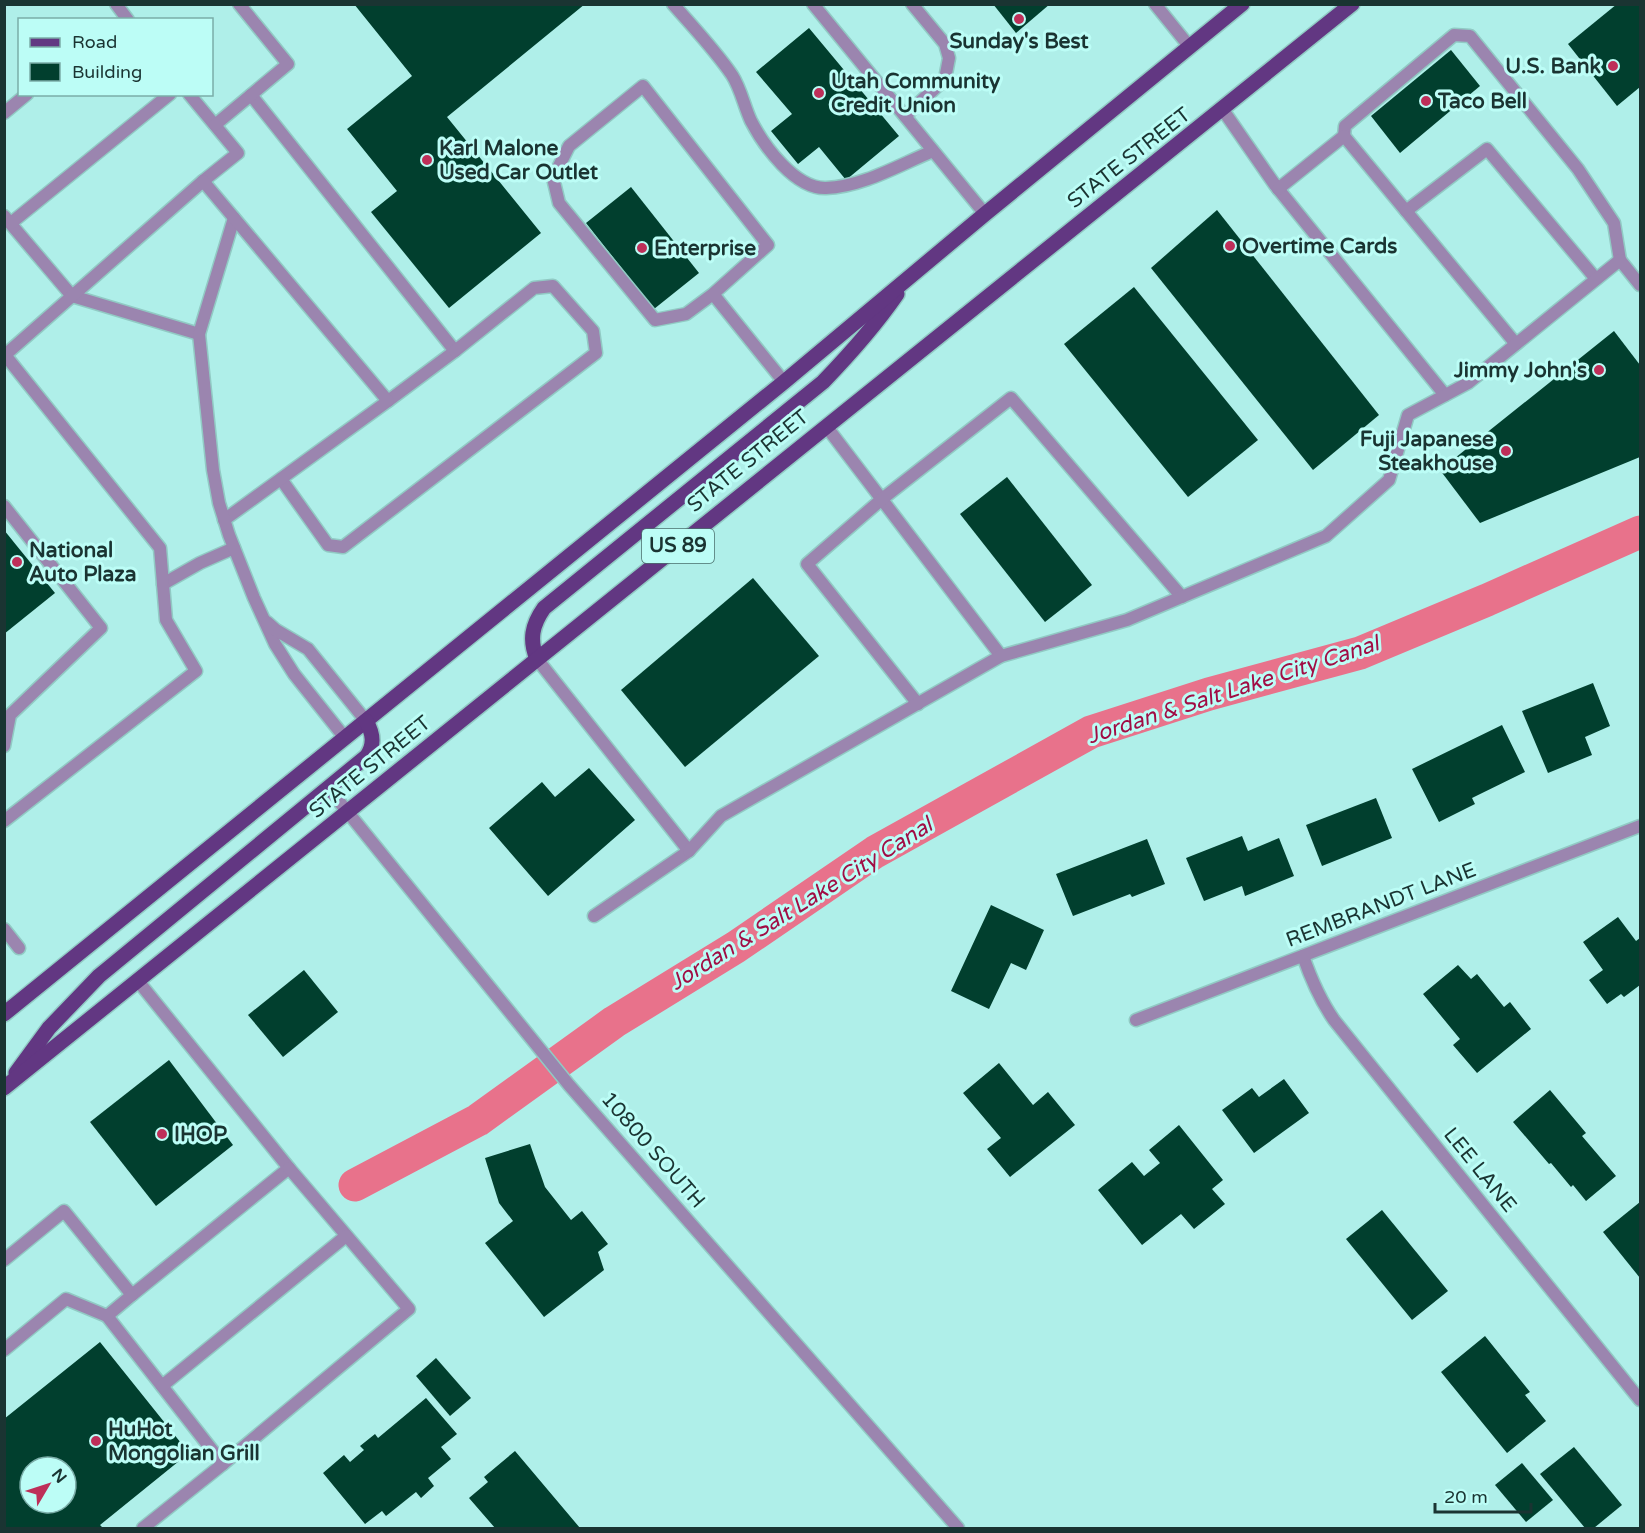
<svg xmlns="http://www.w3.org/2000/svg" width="1645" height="1533" viewBox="0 0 1645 1533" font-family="'Varela Round',sans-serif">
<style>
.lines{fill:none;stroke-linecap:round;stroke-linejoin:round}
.canal{stroke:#e8728b;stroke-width:33}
.building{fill:#013f2e;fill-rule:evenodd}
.lane-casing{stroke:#91cac4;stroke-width:15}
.street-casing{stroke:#91cac4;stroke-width:15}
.primary-casing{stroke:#91cac4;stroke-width:18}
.lane{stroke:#9b85af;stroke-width:12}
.street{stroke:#9b85af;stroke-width:12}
.primary{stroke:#623782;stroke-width:15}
.poi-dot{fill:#be2f59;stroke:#bcfdf6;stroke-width:2}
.labels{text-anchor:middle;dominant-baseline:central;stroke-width:6;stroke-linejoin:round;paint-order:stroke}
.shield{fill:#bcfdf6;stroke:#4b706d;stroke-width:1.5}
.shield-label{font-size:20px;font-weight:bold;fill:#1a3432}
.poi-label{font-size:21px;font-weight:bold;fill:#1a3432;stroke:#bcfdf6;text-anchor:start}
.street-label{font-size:21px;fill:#1a3432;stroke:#bcfdf6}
.water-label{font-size:22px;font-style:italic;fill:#a10d44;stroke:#bcfdf6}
</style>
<rect width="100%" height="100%" fill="#afefe9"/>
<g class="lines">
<path class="canal" d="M355,1185L478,1120L614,1022L736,947L875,852L1091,732L1209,694L1360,653L1487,600L1640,532"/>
</g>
<g class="building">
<path d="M354,4H585L447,117L541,233L449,308L371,212L397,191L347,129L412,76Z"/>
<path d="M993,4H1050L1016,33Z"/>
<path d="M1617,4H1640V87L1617,106L1568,44Z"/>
<path d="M809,28L899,136L846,180L819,147L798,164L771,131L792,114L756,72Z"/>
<path d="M1451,50L1480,86L1400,153L1371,116Z"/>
<path d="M631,187L699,273L654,309L586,223Z"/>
<path d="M1217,210L1379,415L1313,470L1151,268Z"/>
<path d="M1134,287L1258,440L1188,497L1064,344Z"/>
<path d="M1614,331L1640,365V457L1480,523L1440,470Z"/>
<path d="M1007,477L1092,585L1045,622L960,514Z"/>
<path d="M4,530L55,593L4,634Z"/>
<path d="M753,578L819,656L685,767L621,690Z"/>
<path d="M1593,683L1610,726L1585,737L1592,755L1548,773L1522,711Z"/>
<path d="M1502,725L1525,772L1472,798L1475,804L1439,822L1412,769Z"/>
<path d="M589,768L635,820L548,896L489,828L542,782L555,797Z"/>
<path d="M1376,798L1392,838L1322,866L1306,825Z"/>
<path d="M1242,836L1248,851L1279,838L1294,876L1245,896L1242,886L1204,901L1186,858Z"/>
<path d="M1147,839L1165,884L1132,897L1130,894L1073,916L1056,874Z"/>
<path d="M991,905L1044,930L1026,970L1011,963L989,1009L951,991Z"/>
<path d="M1618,917L1636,941L1640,938V985L1624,997L1621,994L1607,1004L1589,980L1603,970L1583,942Z"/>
<path d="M1458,965L1471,979L1477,974L1504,1007L1510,1002L1531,1029L1477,1073L1453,1045L1460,1039L1423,994Z"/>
<path d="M304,970L338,1012L283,1057L248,1015Z"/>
<path d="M169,1060L233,1145L156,1206L90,1122Z"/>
<path d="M999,1063L1033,1105L1048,1092L1075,1125L1010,1177L987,1149L1001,1138L963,1093Z"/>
<path d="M1284,1079L1309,1113L1254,1153L1222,1110L1252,1088L1259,1097Z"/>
<path d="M1550,1090L1586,1133L1582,1136L1616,1176L1586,1201L1573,1185L1571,1187L1551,1163L1549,1164L1513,1122Z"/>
<path d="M1179,1125L1223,1180L1212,1189L1225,1204L1194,1229L1181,1214L1142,1245L1098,1190L1132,1162L1144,1176L1160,1163L1149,1150Z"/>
<path d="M530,1144L545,1187L571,1220L582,1211L608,1244L598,1252L604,1270L544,1317L485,1243L513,1221L499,1203L485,1158Z"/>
<path d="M1640,1202V1278L1603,1232Z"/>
<path d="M1382,1210L1448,1291L1412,1320L1346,1239Z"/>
<path d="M1485,1336L1530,1392L1525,1395L1546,1421L1507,1453L1441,1372Z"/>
<path d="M100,1342L189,1453L100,1525L103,1528H4V1419ZM30,1467H66V1503H30Z"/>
<path d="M436,1358L471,1398L450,1416L416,1376Z"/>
<path d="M426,1398L457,1434L441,1447L451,1459L428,1478L434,1486L421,1498L416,1492L386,1516L382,1511L365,1524L323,1473L344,1455L350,1462L364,1450L360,1446L375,1434L378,1438Z"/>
<path d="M1574,1447L1622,1505L1594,1528H1585L1540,1474Z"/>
<path d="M515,1451L580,1528H495L469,1498L488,1482L484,1477Z"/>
<path d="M1522,1463L1553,1500L1526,1522L1495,1485Z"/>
</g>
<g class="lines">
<g class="lane-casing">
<g id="lane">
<path d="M116,4L128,20"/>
<path d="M673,4C693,27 715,50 732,75C741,89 744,106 751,121C764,146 795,189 826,188C862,187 899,165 933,151"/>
<path d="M813,4L985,214"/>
<path d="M1155,4L1189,46"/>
<path d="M189,94L238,153L203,181"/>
<path d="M251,95L455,351L388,401"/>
<path d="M1223,110L1275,185L1445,395"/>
<path d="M4,113L27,94"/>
<path d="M905,116L945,79L949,58L945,44L912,4"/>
<path d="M215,125L288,64L239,4"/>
<path d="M1344,136L1345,126L1454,35L1470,36L1578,169L1614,223L1620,260"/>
<path d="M1278,189L1344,136L1406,211L1487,149L1596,279"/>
<path d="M1406,211L1516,344"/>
<path d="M4,216L72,296L199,334L234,218"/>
<path d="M11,223L170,94"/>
<path d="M713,294L686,314L655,320L559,203L553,178L569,146L643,86L768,245L713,294L784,382"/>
<path d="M826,426L1001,656"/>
<path d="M281,479L328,545L343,547L596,353L593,331L553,286L534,288L455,351"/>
<path d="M4,506L101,628L10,715L4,746"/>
<path d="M163,584L200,563L234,548"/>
<path d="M537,659L689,851L594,916"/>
<path d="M918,704L807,564L882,499L1011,398L1182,597"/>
<path d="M4,821L196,671L166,620L160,548L5,355L203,181L388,401L224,520"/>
<path d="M689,851L721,816L1001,656L1127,620L1326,536L1389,480L1408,415L1468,383L1620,260L1640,285"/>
<path d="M4,929L19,948"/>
<path d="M4,1260L64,1211L132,1295L289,1168L138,981"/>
<path d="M107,1316L223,1464L409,1309L289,1168"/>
<path d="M4,1350L66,1299L107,1316L132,1295"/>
<path d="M162,1386L346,1236"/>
<path d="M143,1528L223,1464"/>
</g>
</g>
<g class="street-casing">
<g id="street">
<path d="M199,334L213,470L219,503L229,535L254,598L275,644L294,674L345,738"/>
<path d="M267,622L276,630L308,649L366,721"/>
<path d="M329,789L569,1085L958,1528"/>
<path d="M1303,956C1311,979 1320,1000 1334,1020L1640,1400"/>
<path d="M1136,1020L1640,826"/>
</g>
</g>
<g class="primary-casing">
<g id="primary">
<path d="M537,659C529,640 532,625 544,608L823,382C850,354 875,326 897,294"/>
<path d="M4,1014L784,382L985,214L1242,4"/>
<path d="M16,1073L49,1028L99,976L367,756C375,744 373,733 366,721"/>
<path d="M4,1088L1352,4"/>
</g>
</g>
<use href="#lane" class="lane"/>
<use href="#street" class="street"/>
<use href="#primary" class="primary"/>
</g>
<g class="poi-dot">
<circle cx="1019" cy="19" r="6"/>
<circle cx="1613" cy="66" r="6"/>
<circle cx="819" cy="93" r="6"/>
<circle cx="1426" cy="101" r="6"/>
<circle cx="427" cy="160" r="6"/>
<circle cx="1230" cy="246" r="6"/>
<circle cx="642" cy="248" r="6"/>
<circle cx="1599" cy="370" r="6"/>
<circle cx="1506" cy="451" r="6"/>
<circle cx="17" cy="562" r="6"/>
<circle cx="162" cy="1134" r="6"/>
<circle cx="96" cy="1441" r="6"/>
</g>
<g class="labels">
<rect class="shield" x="642" y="529" width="72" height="34" rx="4.5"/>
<g class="shield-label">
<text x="678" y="546">US 89</text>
</g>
<g class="poi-label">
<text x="1019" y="41" text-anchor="middle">Sunday's Best</text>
<text x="1601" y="66" text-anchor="end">U.S. Bank</text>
<text x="831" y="81">Utah Community<tspan x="831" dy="24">Credit Union</tspan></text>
<text x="1438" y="101">Taco Bell</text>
<text x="439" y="148">Karl Malone<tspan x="439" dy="24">Used Car Outlet</tspan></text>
<text x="1242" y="246">Overtime Cards</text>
<text x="654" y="248">Enterprise</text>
<text x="1587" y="370" text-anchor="end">Jimmy John's</text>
<text x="1494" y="439" text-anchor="end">Fuji Japanese<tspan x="1494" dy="24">Steakhouse</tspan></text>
<text x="29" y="550">National<tspan x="29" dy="24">Auto Plaza</tspan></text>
<text x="174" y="1134">IHOP</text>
<text x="108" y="1429">HuHot<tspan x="108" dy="24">Mongolian Grill</tspan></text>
</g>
<g class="street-label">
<text transform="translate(1129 158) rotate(-38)">STATE STREET</text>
<text transform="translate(748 461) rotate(-39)">STATE STREET</text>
<text transform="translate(370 767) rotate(-39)">STATE STREET</text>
<text transform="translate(1381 905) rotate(-21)">REMBRANDT LANE</text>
<text transform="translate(653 1150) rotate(49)">10800 SOUTH</text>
<text transform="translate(1480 1170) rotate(51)">LEE LANE</text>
</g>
<g class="water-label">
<text transform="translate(1233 690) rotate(-18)">Jordan &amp; Salt Lake City Canal</text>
<text transform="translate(801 904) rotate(-32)">Jordan &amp; Salt Lake City Canal</text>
</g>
</g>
<rect width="1645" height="1533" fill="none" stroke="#1a3432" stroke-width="12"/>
<rect x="18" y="18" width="195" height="78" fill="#bcfdf6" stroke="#7bada8" stroke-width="1.5"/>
<rect x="30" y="38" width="30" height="9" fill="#623782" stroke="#7bada8" stroke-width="1.5"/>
<text x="72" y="48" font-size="18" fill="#1a3432">Road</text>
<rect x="30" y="63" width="30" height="18" fill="#013f2e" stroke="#7bada8" stroke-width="1.5"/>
<text x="72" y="78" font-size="18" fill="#1a3432">Building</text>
<g transform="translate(48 1485) rotate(51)"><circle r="28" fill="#bcfdf6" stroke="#7bada8" stroke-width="1.5"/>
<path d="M0-4.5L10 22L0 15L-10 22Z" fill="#be2f59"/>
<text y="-9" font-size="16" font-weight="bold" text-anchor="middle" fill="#1a3432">N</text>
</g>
<path d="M1435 1503v9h96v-9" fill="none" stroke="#1a3432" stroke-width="3"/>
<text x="1444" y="1503" font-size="18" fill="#1a3432" stroke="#bcfdf6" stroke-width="4.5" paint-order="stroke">20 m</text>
</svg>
